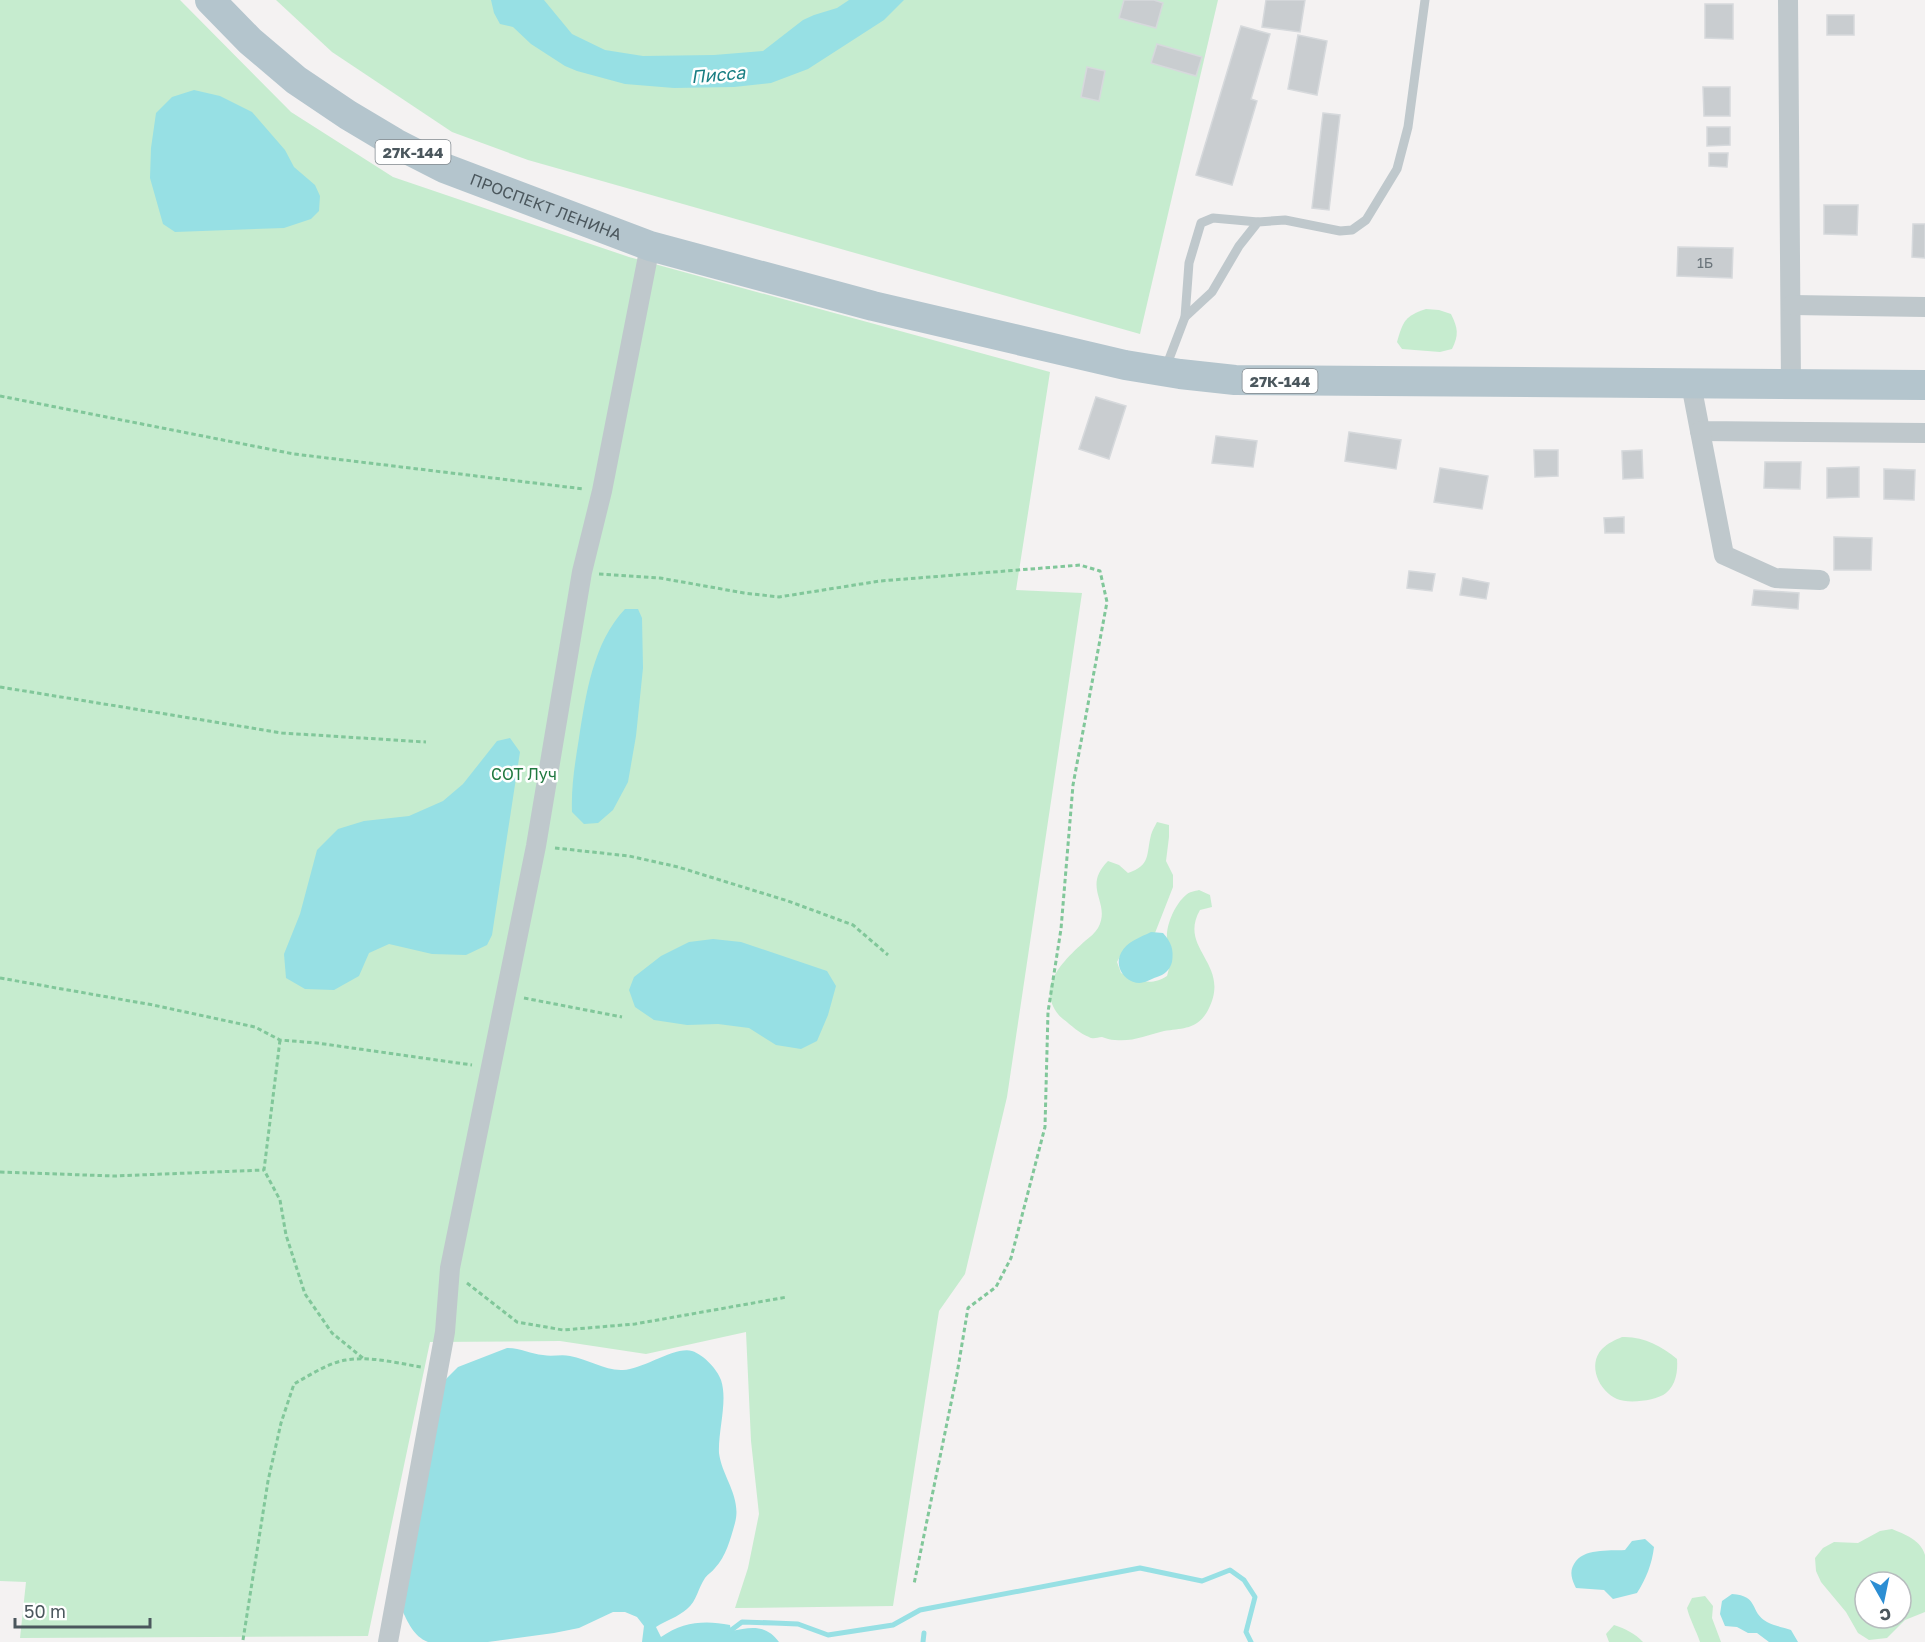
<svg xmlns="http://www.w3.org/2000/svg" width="1925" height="1642" viewBox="0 0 1925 1642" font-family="'Golos Text',sans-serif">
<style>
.green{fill:#c6eccf;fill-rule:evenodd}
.water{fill:#97e0e4}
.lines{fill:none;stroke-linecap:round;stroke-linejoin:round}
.stream{stroke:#97e0e4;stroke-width:5}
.building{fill:#c9cdd0;stroke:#d6d9dc;stroke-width:1.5}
.path{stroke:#81c79a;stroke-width:3;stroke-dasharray:4.5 3;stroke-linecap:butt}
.service{stroke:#bfc8cc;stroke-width:9}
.minor{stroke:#bfc8cc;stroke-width:20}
.primary{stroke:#b4c5cd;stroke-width:30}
.labels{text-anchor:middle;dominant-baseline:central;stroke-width:5;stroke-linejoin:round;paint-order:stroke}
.number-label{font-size:14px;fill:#6a747a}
.shield{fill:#fff;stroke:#81898e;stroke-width:1.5}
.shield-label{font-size:15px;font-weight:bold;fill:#4b575d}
.street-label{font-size:16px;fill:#4b575d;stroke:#fff}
.park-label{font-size:16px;fill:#217940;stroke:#fff}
.water-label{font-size:18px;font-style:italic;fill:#197e83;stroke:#fff}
</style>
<rect width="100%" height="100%" fill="#f4f2f2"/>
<g class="green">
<path d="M0,0H180L291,112L393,177L629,257L1050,372L1016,590L1082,593L1007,1097L965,1274L939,1311L893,1606L735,1608L748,1568L759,1514L751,1441L746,1332L646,1354L560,1341L430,1342L368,1636L20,1638L26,1582L0,1581Z"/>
<path d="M276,0H1218L1140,334L528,160L452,132L332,52Z"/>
<path d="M1426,309L1439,310L1451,314C1458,328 1459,335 1452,349L1440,352L1402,349L1397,342C1403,321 1405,316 1426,309Z"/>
<path d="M1157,822L1169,825V837L1166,861L1173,875V887L1155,933L1123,951L1117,962L1121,973C1140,980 1149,987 1167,976C1172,961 1167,954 1167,938C1166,925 1175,904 1186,895C1189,892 1195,891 1199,890L1210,895L1212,907L1200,910C1177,950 1234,964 1207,1012C1196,1030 1182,1028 1164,1031C1147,1035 1133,1042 1115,1040C1110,1040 1106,1038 1102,1037C1097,1037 1094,1040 1089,1037C1080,1034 1071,1025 1063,1019C1054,1012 1048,998 1050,987C1055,968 1072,953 1085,941C1090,937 1095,933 1098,928C1112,903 1081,888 1108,861L1119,865L1128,873C1151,865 1146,855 1151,835C1152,831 1155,826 1157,822Z"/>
<path d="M1622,1337C1643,1336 1662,1346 1677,1359C1678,1371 1676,1385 1666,1393C1656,1401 1628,1404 1617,1399C1599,1391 1587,1365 1602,1349C1608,1343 1615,1340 1622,1337Z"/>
<path d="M1892,1529C1904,1534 1921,1540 1925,1555C1925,1565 1925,1599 1925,1612L1905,1620L1887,1638L1869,1640L1858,1633L1846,1612L1821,1582L1816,1571L1815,1558L1823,1548L1834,1542L1858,1543L1880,1531ZM1865,1582H1901V1618H1865Z"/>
<path d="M1705,1596L1713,1606L1712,1618L1721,1642H1700C1696,1630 1690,1620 1687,1608L1692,1598Z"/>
<path d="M1614,1625C1626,1629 1634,1633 1643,1642H1609L1606,1634Z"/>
</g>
<g class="water">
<path d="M491,0H544L572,34L605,50L643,56L714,55L763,51L803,20L814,15L837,8L849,0H904L884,20L808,69L771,83L734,87L674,88L625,84L577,71L565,66L531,44L513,27L500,24L494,13Z"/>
<path d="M194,90L220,96L252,112L285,150L294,167L315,185L320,196L319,211L311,219L284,228L175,232L163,224L150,178L151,148L156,113L172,97Z"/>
<path d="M625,609H638L642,618L643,668L636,736L628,782L613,810L598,823L584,824L572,812C571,787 575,763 579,738C586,694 593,643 625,609Z"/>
<path d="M510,738L520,752L492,935L487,945L466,955L432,954L389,944L369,953L359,976L334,990L305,989L286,978L284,954L300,914L317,850L338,829L364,821L409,816L443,801L463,784L497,741Z"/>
<path d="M1151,932L1163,933C1171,942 1174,949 1172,962C1170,970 1164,975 1157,977C1151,979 1145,983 1139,983C1124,982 1114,966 1121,953C1126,942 1141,937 1151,932Z"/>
<path d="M713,939L741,942L827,971L836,986L828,1015L817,1041L801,1049L776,1045L749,1028L718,1024L687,1025L654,1020L635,1007L629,990L634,977L661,956L689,942Z"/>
<path d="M507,1348C520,1348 531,1354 543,1355C552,1357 561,1354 570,1356C588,1359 605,1371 623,1370C642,1370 675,1346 692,1351C704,1355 717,1369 721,1380C728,1401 718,1430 719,1453C722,1477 742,1497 735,1523C731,1537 726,1557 715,1568C712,1572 708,1574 705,1578C698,1588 697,1601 687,1609C678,1617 665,1621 656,1627L661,1637C683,1622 704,1620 730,1625L731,1631C751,1627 766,1624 779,1642H642L644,1626L637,1617L625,1612H613L579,1628L554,1633L488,1642H428C413,1636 408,1622 401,1608L441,1384L458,1367Z"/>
<path d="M1645,1539L1654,1547C1652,1564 1646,1579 1637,1593L1613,1599L1604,1590L1576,1588C1572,1580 1569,1572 1574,1564C1583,1548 1608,1551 1625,1550L1632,1541Z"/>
<path d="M1732,1594C1760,1596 1749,1612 1767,1622C1774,1626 1783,1627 1791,1630L1798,1642H1769L1757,1633H1748L1737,1627L1725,1626L1720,1614L1722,1601Z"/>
</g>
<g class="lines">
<g class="stream">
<path d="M730,1631L742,1622L774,1623L798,1624L828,1635L893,1625L920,1610L1140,1568L1202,1581L1230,1570L1244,1580L1255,1597L1246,1632L1251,1642"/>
<path d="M923,1642L924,1633"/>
</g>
</g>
<g class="building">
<path d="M1124,0H1154L1163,3L1156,28L1119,18Z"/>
<path d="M1266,0H1305L1300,32L1262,27Z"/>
<path d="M1705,4H1733V39L1705,38Z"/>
<rect x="1827" y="15" width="27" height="20"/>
<path d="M1241,26L1270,34L1251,99L1257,101L1232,185L1196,175Z"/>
<path d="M1298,35L1327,41L1317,95L1288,89Z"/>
<path d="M1157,44L1202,57L1196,76L1151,63Z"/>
<path d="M1087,67L1105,71L1099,101L1081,97Z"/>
<path d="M1703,87H1730V116H1704Z"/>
<path d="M1323,113L1340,115L1329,210L1312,208Z"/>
<path d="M1707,127H1730V145L1707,146Z"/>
<path d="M1709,153H1728L1727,167L1709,166Z"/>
<path d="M1824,205H1858L1857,235L1824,234Z"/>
<path d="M1913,224H1925V258L1912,257Z"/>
<path d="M1678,247L1733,248L1732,278L1677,276Z"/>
<path d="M1096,397L1126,406L1109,459L1079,449Z"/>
<path d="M1349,432L1401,440L1396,469L1345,461Z"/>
<path d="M1216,436L1257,441L1253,467L1212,463Z"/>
<path d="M1534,450H1558V476L1535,477Z"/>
<path d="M1642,450L1643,478L1623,479L1622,451Z"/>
<path d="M1765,462H1801L1800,489L1764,488Z"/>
<path d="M1859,467V497L1827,498V468Z"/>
<path d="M1440,468L1488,476L1482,509L1434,502Z"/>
<path d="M1884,469L1915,470L1914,500L1884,499Z"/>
<path d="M1624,517V533H1605L1604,518Z"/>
<path d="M1834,537L1872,538L1871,570H1834Z"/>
<path d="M1409,571L1435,574L1432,591L1407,588Z"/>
<path d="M1463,578L1489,583L1486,599L1460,595Z"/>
<path d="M1754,590L1799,593L1798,609L1752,605Z"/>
</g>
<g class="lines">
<g class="path">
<path d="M0,396L294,454L584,489"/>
<path d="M599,574L660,578L744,593L779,597L880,581L1056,567L1080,565L1100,571L1107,602L1073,785L1061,929L1048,1012L1045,1127L1011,1258L996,1287L968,1308L957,1374L914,1584"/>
<path d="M0,687L282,733L426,742"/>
<path d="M555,848L629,856L678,867L788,901L853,925L888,955"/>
<path d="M0,978L153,1005L255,1027L280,1040L317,1043L472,1065"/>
<path d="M524,998L622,1017"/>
<path d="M280,1040L264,1170L280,1200L286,1235L305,1294L332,1333L364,1359"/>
<path d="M0,1172L114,1176L264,1170"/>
<path d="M467,1283L517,1322L563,1330L635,1324L787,1297"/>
<path d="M243,1640L268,1481L281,1423L294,1384C310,1375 328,1363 346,1360C371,1356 397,1363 421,1367"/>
</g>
<g class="service">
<path d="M1185,317L1212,292L1239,246L1258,222L1285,220L1340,231L1352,230L1366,220L1397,169L1408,127L1425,0"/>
<path d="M1166,367L1185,317L1189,263L1201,223L1213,218L1258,222"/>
</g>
<g class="minor">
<path d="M1788,0L1791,385"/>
<path d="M1792,305L1925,307"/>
<path d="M1691,384L1700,431L1925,433"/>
<path d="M1700,431L1724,555L1775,578L1820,580"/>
<path d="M388,1642L445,1332L450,1268L536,846L582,572L602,491L650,246"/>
</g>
<path class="primary" id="s1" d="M210,0L250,41L296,80L348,115L395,143L444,168L650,246L873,306L1125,365L1180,374L1235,380L1925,385"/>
</g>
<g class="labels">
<g class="number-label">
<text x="1705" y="262">1Б</text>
</g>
<g class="shield">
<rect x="375.5" y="140" width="75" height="24" rx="4.5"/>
<rect x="1242.5" y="369" width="75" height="24" rx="4.5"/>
</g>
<g class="shield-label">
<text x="413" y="152">27К-144</text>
<text x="1280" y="381">27К-144</text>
</g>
<g class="street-label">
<text stroke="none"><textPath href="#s1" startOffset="399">ПРОСПЕКТ ЛЕНИНА</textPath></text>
</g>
<g class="park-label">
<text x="524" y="774">СОТ Луч</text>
</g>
<g class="water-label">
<text transform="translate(718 74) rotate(-5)">Писса</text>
</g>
</g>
<g transform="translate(1883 1600) rotate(171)"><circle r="28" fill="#ffffff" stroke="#b7bcbe" stroke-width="1.5"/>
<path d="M0-4.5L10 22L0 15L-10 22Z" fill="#2c8ed3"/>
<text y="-9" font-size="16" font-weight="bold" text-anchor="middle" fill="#4b575d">С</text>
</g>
<path d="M15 1618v9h135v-9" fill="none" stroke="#4b575d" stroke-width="3"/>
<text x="24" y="1618" font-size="18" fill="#4b575d" stroke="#ffffff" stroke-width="4.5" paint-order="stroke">50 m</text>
</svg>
